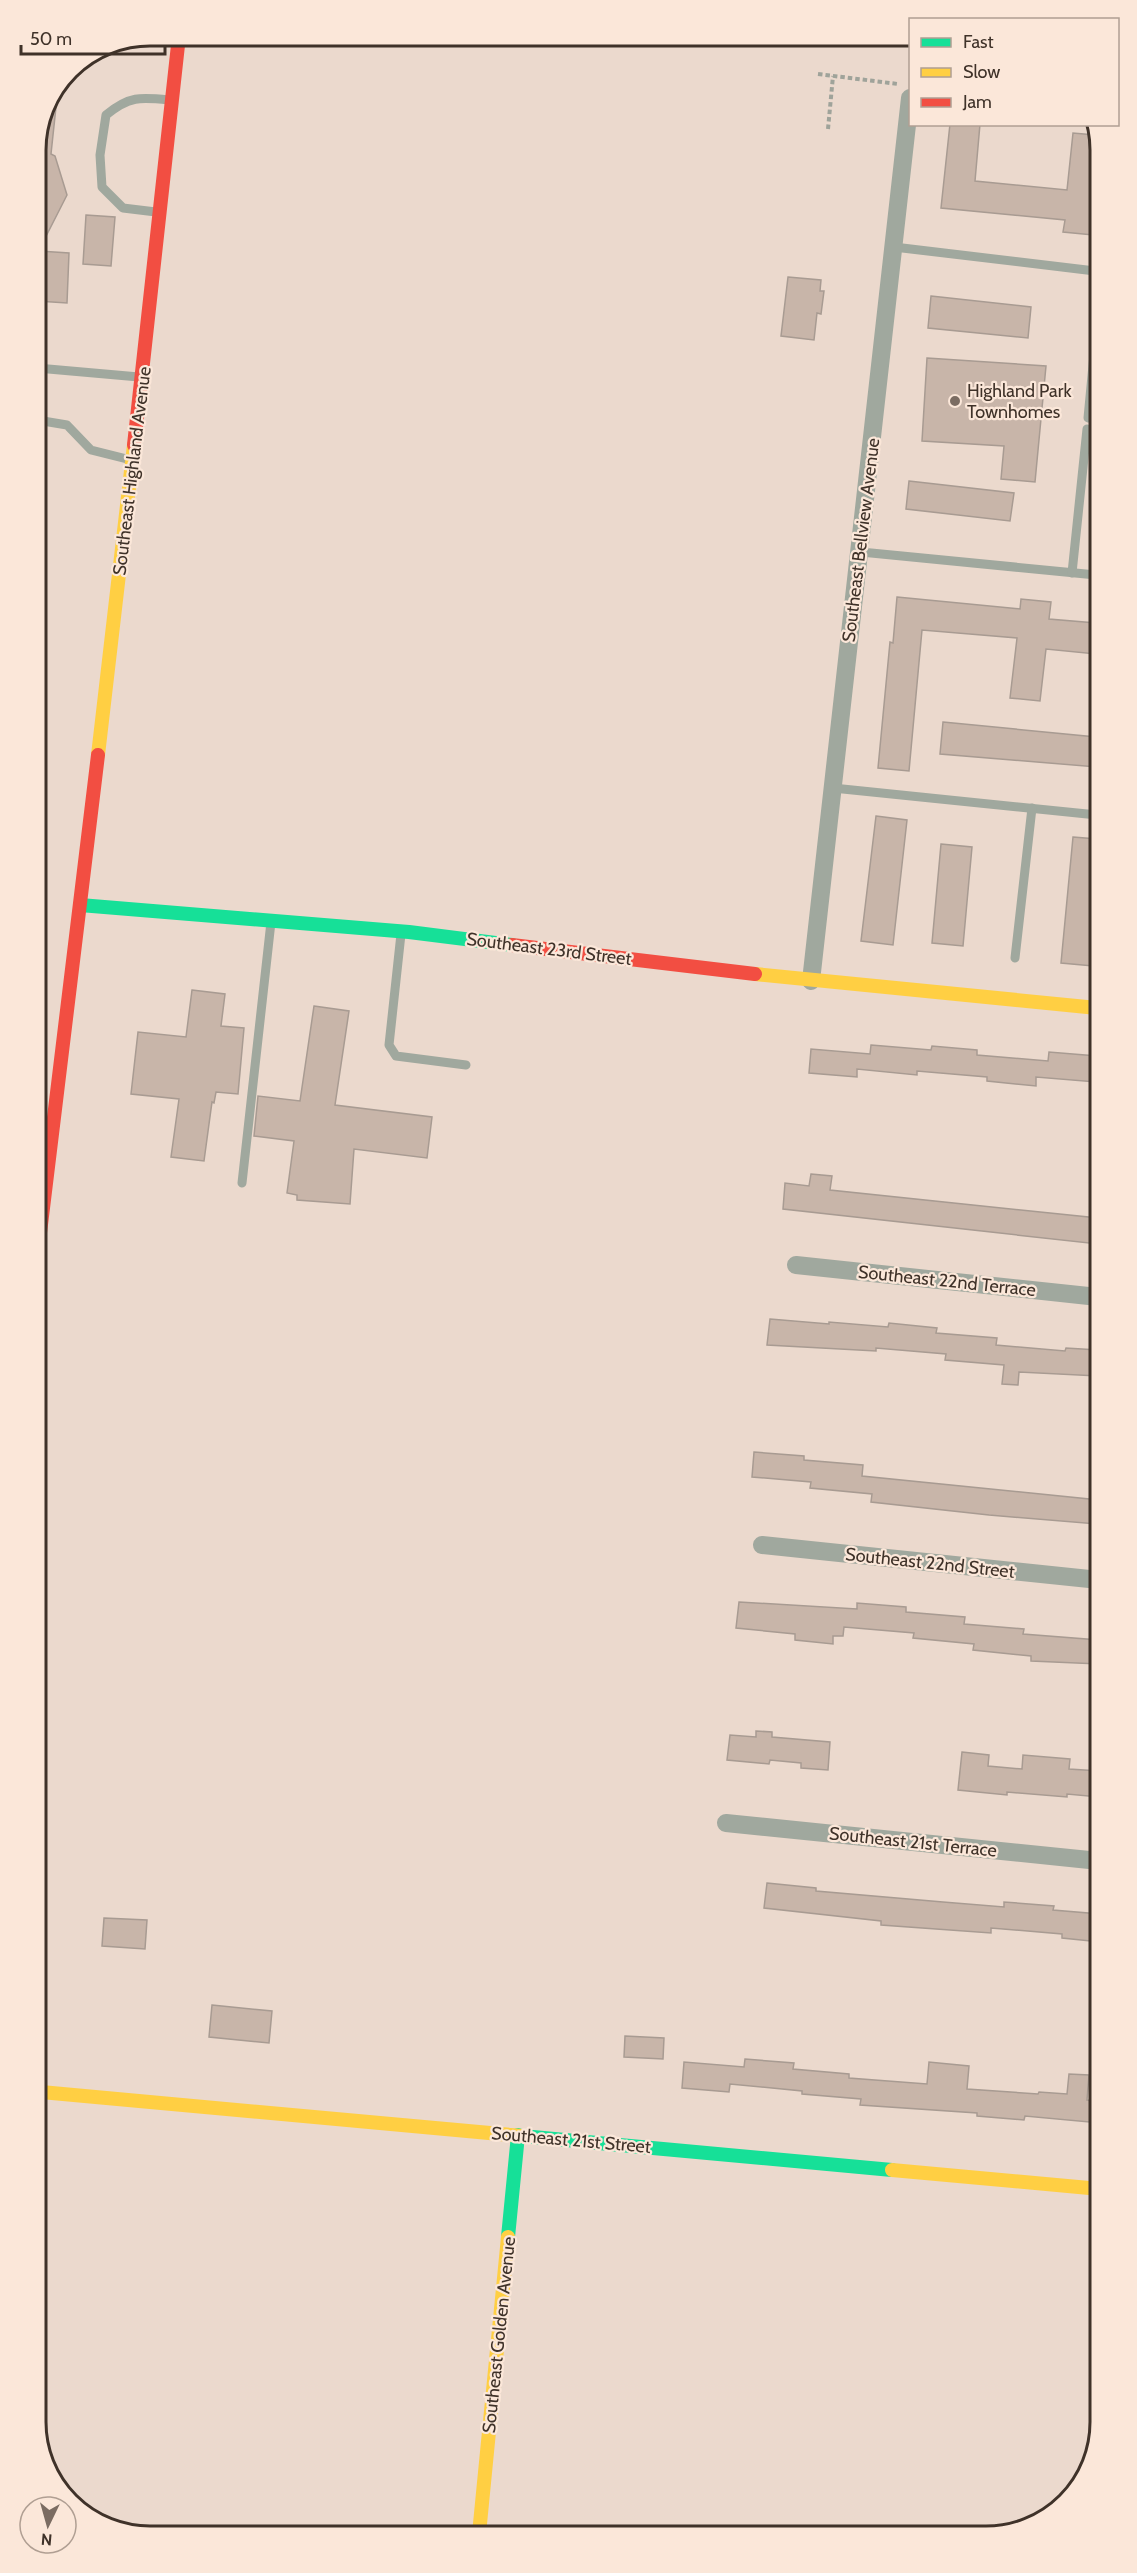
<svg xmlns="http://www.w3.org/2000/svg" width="1137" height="2573" viewBox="0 0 1137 2573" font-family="Cabin,sans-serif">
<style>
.building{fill:#c8b5a9;stroke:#a89b92;stroke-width:1.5}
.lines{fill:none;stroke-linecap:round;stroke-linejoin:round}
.path{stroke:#9fa39a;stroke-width:4;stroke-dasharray:4.5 3;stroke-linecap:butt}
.lane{stroke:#a0a89e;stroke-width:9}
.street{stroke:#a0a89e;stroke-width:18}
.fast{stroke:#16e098;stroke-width:14}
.slow{stroke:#ffcf43;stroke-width:14}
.jam{stroke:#f24e42;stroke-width:14}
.poi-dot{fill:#7b6c62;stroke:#fbe7d9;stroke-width:2}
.labels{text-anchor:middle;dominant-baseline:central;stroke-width:4.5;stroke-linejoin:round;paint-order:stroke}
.poi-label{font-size:18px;fill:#3f3229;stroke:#fbe7d9;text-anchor:start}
.street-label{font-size:18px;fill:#3f3229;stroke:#fbe7d9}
.rim{fill:none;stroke:#3f3229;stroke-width:3}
</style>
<rect width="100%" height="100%" fill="#ebd9cd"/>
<g class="building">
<path d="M53,106L56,107L51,154L55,156L67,195L37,254L36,144Z"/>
<path d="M950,124H980L975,181L1067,190L1073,133L1095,135L1093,235L1063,232L1065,220L941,208Z"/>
<path d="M86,215L115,217L111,266L83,264Z"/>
<path d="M39,251L69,253L67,303L37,301Z"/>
<path d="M788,277L821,280L820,291H824L821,314L817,313L814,340L781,336Z"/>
<path d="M931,296L1031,307L1028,338L928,328Z"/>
<path d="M927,358L1046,366L1035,482L1001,479L1004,446L922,441Z"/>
<path d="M909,481L1014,493L1010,521L906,509Z"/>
<path d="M897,597L1020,609L1021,599L1051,602L1049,619L1096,623V654L1046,649L1040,701L1010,698L1017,638L922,630L909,771L878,768L890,642L893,643Z"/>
<path d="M943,722L1096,737L1097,767L940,754Z"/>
<path d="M876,816L907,820L893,945L861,941Z"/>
<path d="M1073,837L1097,839V919L1093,966L1061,963Z"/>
<path d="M941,844L972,847L963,946L932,943Z"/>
<path d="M192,990L225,994L221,1026L244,1028L238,1094L216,1092L214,1103L212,1102L204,1161L171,1157L179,1099L131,1094L138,1032L186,1037Z"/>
<path d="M314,1006L349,1011L335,1105L432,1117L427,1158L354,1149L350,1204L297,1200V1195L287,1193L294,1141L254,1136L258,1096L300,1101Z"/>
<path d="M871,1045L931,1050L932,1046L977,1050V1055L1048,1061L1049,1052L1097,1056L1096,1082L1036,1077V1086L987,1081V1077L917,1071V1075L857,1069V1077L809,1073L811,1049L870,1054Z"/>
<path d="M811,1174L832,1176L830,1190L1098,1218V1244L783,1209L785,1183L809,1186Z"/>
<path d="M770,1319L829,1324V1322L888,1327L889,1323L937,1328L936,1333L997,1338L996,1345L1065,1351L1066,1348L1098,1350V1376L1019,1372L1018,1385L1002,1384L1004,1365L945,1360L946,1354L876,1348V1351L767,1345Z"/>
<path d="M754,1452L804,1456V1460L863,1465L862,1476L1099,1500L1097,1524L989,1515L871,1502L872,1494L810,1488L811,1482L752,1477Z"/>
<path d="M739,1602L857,1609V1603L906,1607V1612L965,1617L964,1624L1024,1629L1023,1634L1099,1640V1664L1031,1661V1656L973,1650L974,1644L913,1638L914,1633L844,1627L843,1636H833V1644L795,1640V1634L736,1628Z"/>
<path d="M756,1731L772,1732V1737L830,1742L828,1770L801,1768V1763L770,1760L769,1764L727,1760L730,1735L756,1737Z"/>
<path d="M962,1752L989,1755L988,1766L1022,1769L1023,1755L1070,1759L1069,1769L1099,1771V1797L1067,1794V1797L1007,1792V1795L958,1790Z"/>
<path d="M767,1883L816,1888V1891L943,1902L1004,1907V1902L1054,1906L1053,1910L1100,1914V1942L1062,1938V1934L991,1928V1933L881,1925V1921L764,1908Z"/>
<path d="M104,1918L147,1920L145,1949L102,1946Z"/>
<path d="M212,2005L272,2011L269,2043L209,2037Z"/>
<path d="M625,2036L664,2038L663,2059L624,2057Z"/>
<path d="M745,2059L794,2063L793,2069L849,2074V2078L927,2084L929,2062L969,2066L967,2089L1038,2094L1039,2092L1067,2094L1069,2074L1089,2075L1087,2100L1100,2101V2123L1025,2116L1024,2120L977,2116V2113L860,2105L861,2099L802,2094V2091L730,2084L729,2092L682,2088L684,2062L744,2067Z"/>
</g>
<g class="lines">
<g class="path">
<path d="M818,74L898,84"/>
<path d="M828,129L833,76"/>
</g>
<g class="lane">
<path d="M156,212L123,208L102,187L100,155L106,115C129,96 140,97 169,100"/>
<path d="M894,247L1095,271"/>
<path d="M37,368L139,377"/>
<path d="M1088,418L1095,344"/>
<path d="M37,420L67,425L91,450L131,460"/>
<path d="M861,552L1096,575"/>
<path d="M1072,573L1087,429"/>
<path d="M833,788L1097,815"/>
<path d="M401,934L389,1045L396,1056L466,1065"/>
<path d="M1015,958L1032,808"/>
<path d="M242,1183L271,922"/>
</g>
<g class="street">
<path d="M811,981L910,98"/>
<path d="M796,1265L1098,1297"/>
<path d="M762,1545L1099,1580"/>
<path d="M726,1823L1099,1861"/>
</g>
<g class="fast">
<path d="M80,905L409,932L512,945"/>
<path d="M522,2136L892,2170"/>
<path d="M508,2237L518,2135"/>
</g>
<g class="slow">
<path d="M98,755L134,445"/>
<path d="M755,974L1097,1008"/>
<path d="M41,2092L522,2136"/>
<path d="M892,2170L1100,2189"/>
<path d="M479,2534L508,2237"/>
</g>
<g class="jam">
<path d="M134,445L179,36"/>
<path d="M512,945L755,974"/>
<path d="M39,1241L98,755"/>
</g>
</g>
<circle class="poi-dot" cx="955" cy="401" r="6"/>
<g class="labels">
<g class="poi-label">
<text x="967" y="391">Highland Park<tspan x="967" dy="21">Townhomes</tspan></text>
</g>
<g class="street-label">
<text transform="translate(132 471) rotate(-83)">Southeast Highland Avenue</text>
<text transform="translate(861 540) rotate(-83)">Southeast Bellview Avenue</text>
<text transform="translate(549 949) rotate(7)">Southeast 23rd Street</text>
<text transform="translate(947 1281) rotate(6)">Southeast 22nd Terrace</text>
<text transform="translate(930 1563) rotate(6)">Southeast 22nd Street</text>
<text transform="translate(913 1842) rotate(6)">Southeast 21st Terrace</text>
<text transform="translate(571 2140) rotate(5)">Southeast 21st Street</text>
<text transform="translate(499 2335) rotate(-84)">Southeast Golden Avenue</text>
</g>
</g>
<path d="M0 0H1137V2573H0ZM150 46H986A104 104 0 0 1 1090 150V2422A104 104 0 0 1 986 2526H150A104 104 0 0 1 46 2422V150A104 104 0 0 1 150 46Z" fill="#fbe7d9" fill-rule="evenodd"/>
<path class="rim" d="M150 46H986A104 104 0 0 1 1090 150V2422A104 104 0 0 1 986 2526H150A104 104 0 0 1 46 2422V150A104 104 0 0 1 150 46Z"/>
<rect x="909" y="18" width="210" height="108" fill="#fbe7d9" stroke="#b09f93" stroke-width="1.5"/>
<rect x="921" y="38" width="30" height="9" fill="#16e098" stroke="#b09f93" stroke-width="1.5"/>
<text x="963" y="48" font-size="18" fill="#3f3229">Fast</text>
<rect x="921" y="68" width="30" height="9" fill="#ffcf43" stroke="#b09f93" stroke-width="1.5"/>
<text x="963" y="78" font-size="18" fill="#3f3229">Slow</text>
<rect x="921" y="98" width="30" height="9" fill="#f24e42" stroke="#b09f93" stroke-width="1.5"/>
<text x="963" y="108" font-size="18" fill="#3f3229">Jam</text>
<g transform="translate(48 2525) rotate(185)"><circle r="28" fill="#fbe7d9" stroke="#b09f93" stroke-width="1.5"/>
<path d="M0-4.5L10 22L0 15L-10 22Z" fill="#7b6c62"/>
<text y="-9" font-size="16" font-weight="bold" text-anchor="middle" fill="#3f3229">N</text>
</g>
<path d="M21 45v9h144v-9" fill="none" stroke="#3f3229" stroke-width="3"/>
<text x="30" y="45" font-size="18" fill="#3f3229" stroke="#fbe7d9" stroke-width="4.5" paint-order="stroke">50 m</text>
</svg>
